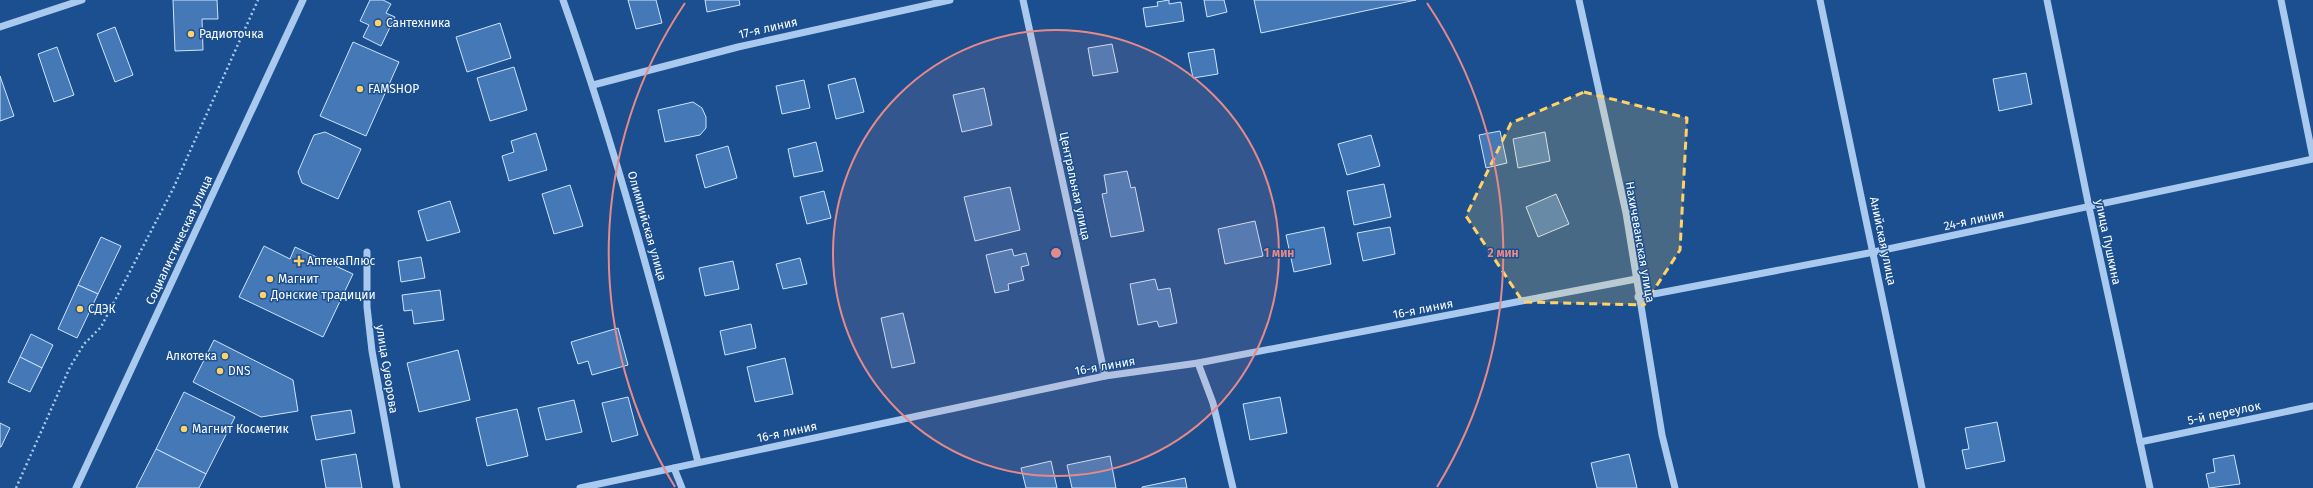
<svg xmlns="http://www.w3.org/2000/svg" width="2313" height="488" viewBox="0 0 2313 488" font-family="'Fira Sans',sans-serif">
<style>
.building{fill:#4478b7;stroke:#cfe3fa}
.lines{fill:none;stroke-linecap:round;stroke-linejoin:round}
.path{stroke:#a9c9ee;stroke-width:2.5;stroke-dasharray:2 3;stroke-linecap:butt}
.minor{stroke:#a9c9ee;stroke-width:7}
.marked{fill:#ffd166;fill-opacity:0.2;stroke:#ffd166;stroke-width:3;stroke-dasharray:8 5;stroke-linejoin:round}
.ring{fill:none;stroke:#e88989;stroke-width:2}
.poi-dot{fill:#ffd166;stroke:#1b4f8f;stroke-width:1.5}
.labels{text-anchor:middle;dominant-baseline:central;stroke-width:3;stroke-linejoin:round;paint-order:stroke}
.poi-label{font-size:12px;fill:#fff;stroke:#1b4f8f;text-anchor:start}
.street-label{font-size:12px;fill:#fff;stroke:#1b4f8f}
.centre{fill:#e88989;stroke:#1b4f8f;stroke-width:2}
.ring-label{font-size:12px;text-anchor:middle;font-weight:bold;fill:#e88989;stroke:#1b4f8f;stroke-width:3;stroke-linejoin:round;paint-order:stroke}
</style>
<rect width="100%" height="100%" fill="#1b4f8f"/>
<g class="building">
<path d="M173,0H217L218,19H202L203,50L175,51Z"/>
<path d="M370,0H383L391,4L386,13L395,17L381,46L363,37L369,25L360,21Z"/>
<path d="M628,0H656L662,23L636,29Z"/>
<path d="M705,0H739L740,5L707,12Z"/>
<path d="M1169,0V4L1181,2L1184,21L1146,27L1143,8L1158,6L1157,2Z"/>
<path d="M1204,0H1224L1227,12L1207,17Z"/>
<path d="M1254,0H1416L1261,33Z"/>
<path d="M500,23L511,58L467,72L456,37Z"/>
<path d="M115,27L133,75L115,82L97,34Z"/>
<path d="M353,42L399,62L366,136L320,116Z"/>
<path d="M1112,44L1118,72L1093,76L1088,48Z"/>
<path d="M57,47L74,95L54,102L38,54Z"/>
<path d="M1214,49L1218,74L1193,78L1188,53Z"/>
<path d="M514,67L527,110L490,121L477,78Z"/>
<path d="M2026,73L2032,104L1999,111L1993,79Z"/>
<path d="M0,76L14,116L0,121Z"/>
<path d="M855,78L864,112L836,119L828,85Z"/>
<path d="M804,80L810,108L782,114L776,86Z"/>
<path d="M984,88L992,125L962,132L953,95Z"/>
<path d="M693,102L702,108L706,117V128L700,135L665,142L658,110Z"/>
<path d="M1500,131L1507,163L1486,168L1479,135Z"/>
<path d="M325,132L361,149L338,199L302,183L298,172L314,135Z"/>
<path d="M1545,132L1550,161L1518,168L1513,139Z"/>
<path d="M536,133L547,170L509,181L502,156L514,152L511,141Z"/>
<path d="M1371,135L1380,166L1347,175L1338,144Z"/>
<path d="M816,142L823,171L794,177L788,149Z"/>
<path d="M728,146L737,178L705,188L696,155Z"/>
<path d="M1127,171L1131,188L1135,187L1144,231L1111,237L1102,194L1107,193L1104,175Z"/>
<path d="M1384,184L1391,217L1354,225L1347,191Z"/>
<path d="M570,185L583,226L554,234L542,194Z"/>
<path d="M1010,187L1020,230L975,241L964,197Z"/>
<path d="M824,191L831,218L807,224L800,197Z"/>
<path d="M1556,194L1569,224L1538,237L1526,207Z"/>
<path d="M450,201L460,232L427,241L418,211Z"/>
<path d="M1255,221L1263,256L1225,264L1218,229Z"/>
<path d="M1324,227L1331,264L1294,272L1286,235Z"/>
<path d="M1390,227L1395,254L1363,261L1357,233Z"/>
<path d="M101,237L121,246L98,294L78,285Z"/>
<path d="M264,246L290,259L295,247L353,274L323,337L239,297Z"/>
<path d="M1012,249L1014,256L1026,253L1029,265L1021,267L1024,280L1008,284L1009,290L995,293L986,255Z"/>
<path d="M421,257L425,278L401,282L398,261Z"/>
<path d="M800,258L807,284L783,289L776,264Z"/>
<path d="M733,261L739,289L705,296L699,268Z"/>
<path d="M1155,279L1158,290L1170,288L1177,323L1159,327L1157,321L1138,325L1130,284Z"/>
<path d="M78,285L98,294L77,338L58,329Z"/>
<path d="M440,290L444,320L414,324L412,310L404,311L402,295Z"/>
<path d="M903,313L915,363L892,368L881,318Z"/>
<path d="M751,324L756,348L725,355L720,331Z"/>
<path d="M618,328L628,365L592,375L588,361L578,364L571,342Z"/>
<path d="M31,334L53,345L42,368L20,357Z"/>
<path d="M214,340L293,380L298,411L261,417L193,382Z"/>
<path d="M458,350L470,400L419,412L407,363Z"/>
<path d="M20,357L42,368L30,392L8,382Z"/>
<path d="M785,358L793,394L755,402L747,367Z"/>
<path d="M184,392L235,417L206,474L156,449Z"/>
<path d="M628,397L638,435L612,442L602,403Z"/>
<path d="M1280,397L1287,433L1250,440L1243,404Z"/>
<path d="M574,400L582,432L546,440L538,408Z"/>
<path d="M517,409L528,456L487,466L476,418Z"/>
<path d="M351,410L355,433L316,440L311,416Z"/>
<path d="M1997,422L2005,461L1966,469L1962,450L1969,449L1965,428Z"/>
<path d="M0,423L10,428L1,447H0Z"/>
<path d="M156,449L206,474L199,488H136Z"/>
<path d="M356,454L362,488H326L321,460Z"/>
<path d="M1629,454L1637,488H1597L1591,463Z"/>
<path d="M2234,455L2240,484L2209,488L2206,474L2215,472L2213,459Z"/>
<path d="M1110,456L1116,488H1072L1067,465Z"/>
<path d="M1051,461L1057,488H1026L1021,468Z"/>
<path d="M1185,478L1187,488H1142V487Z"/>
</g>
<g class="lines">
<path class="path" d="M16,488L70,367L84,344L101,327L173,189L258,0"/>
<g class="minor">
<path d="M563,0C617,152 658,306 698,462"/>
<path d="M1023,0L1105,376"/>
<path d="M1579,0L1626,213L1662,435L1675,488"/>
<path d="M1820,0L1922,488"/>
<path d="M2047,0L2089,207L2150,488"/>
<path d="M2281,0L2313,158"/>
<path d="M0,27L82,0"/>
<path d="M593,85L738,47L950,0"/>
<path d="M367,252V307L372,351L397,488"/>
<path d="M1638,297L1874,252L2313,159"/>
<path d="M1198,363L1213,403L1233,488"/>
<path d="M2140,442L2313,406"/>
<path d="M674,468L682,488"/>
<path d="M76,488L303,0"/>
<path d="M580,488L1105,376L1198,363L1636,279"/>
</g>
</g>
<path class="marked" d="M1584,92L1687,118L1680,250L1644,305L1523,302L1466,216L1511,123Z"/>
<circle cx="1056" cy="253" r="223" fill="#e88989" fill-opacity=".12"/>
<g class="ring">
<circle cx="1056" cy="253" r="223"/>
<path d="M675 487A447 447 0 0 1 685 3M1427 3A447 447 0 0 1 1437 487"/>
</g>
<g class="poi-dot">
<circle cx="378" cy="23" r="4"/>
<circle cx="191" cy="34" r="4"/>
<circle cx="360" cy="89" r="4"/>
<path d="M297 255h4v4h4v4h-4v4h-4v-4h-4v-4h4z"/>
<circle cx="270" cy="279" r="4"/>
<circle cx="263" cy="295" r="4"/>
<circle cx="80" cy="309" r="4"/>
<circle cx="225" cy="356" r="4"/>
<circle cx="220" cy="371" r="4"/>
<circle cx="184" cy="429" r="4"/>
</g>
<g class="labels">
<g class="poi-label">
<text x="386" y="23">Сантехника</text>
<text x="199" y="34">Радиоточка</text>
<text x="368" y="89">FAMSHOP</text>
<text x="307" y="261">АптекаПлюс</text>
<text x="278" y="279">Магнит</text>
<text x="271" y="295">Донские традиции</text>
<text x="88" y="309">СДЭК</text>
<text x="217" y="356" text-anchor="end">Алкотека</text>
<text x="228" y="371">DNS</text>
<text x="192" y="429">Магнит Косметик</text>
</g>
<g class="street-label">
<text transform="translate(768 28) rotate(-13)">17-я линия</text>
<text transform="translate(1075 186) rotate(78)">Центральная улица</text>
<text transform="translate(1974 220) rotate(-12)">24-я линия</text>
<text transform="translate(647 226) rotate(74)">Олимпийская улица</text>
<text transform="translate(179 240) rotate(-65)">Социалистическая улица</text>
<text transform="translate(1883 241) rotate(78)">Анийская улица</text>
<text transform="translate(1640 242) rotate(80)">Нахичеванская улица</text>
<text transform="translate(2108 242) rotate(78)">улица Пушкина</text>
<text transform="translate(1423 309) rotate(-11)">16-я линия</text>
<text transform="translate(1105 366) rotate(-10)">16-я линия</text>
<text transform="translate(387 369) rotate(81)">улица Суворова</text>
<text transform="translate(2224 413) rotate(-12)">5-й переулок</text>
<text transform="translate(787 432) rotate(-12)">16-я линия</text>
</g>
</g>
<circle cx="1056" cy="253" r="6" class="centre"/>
<g class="ring-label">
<text x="1279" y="257">1 мин</text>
<text x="1503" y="257">2 мин</text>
</g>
</svg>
